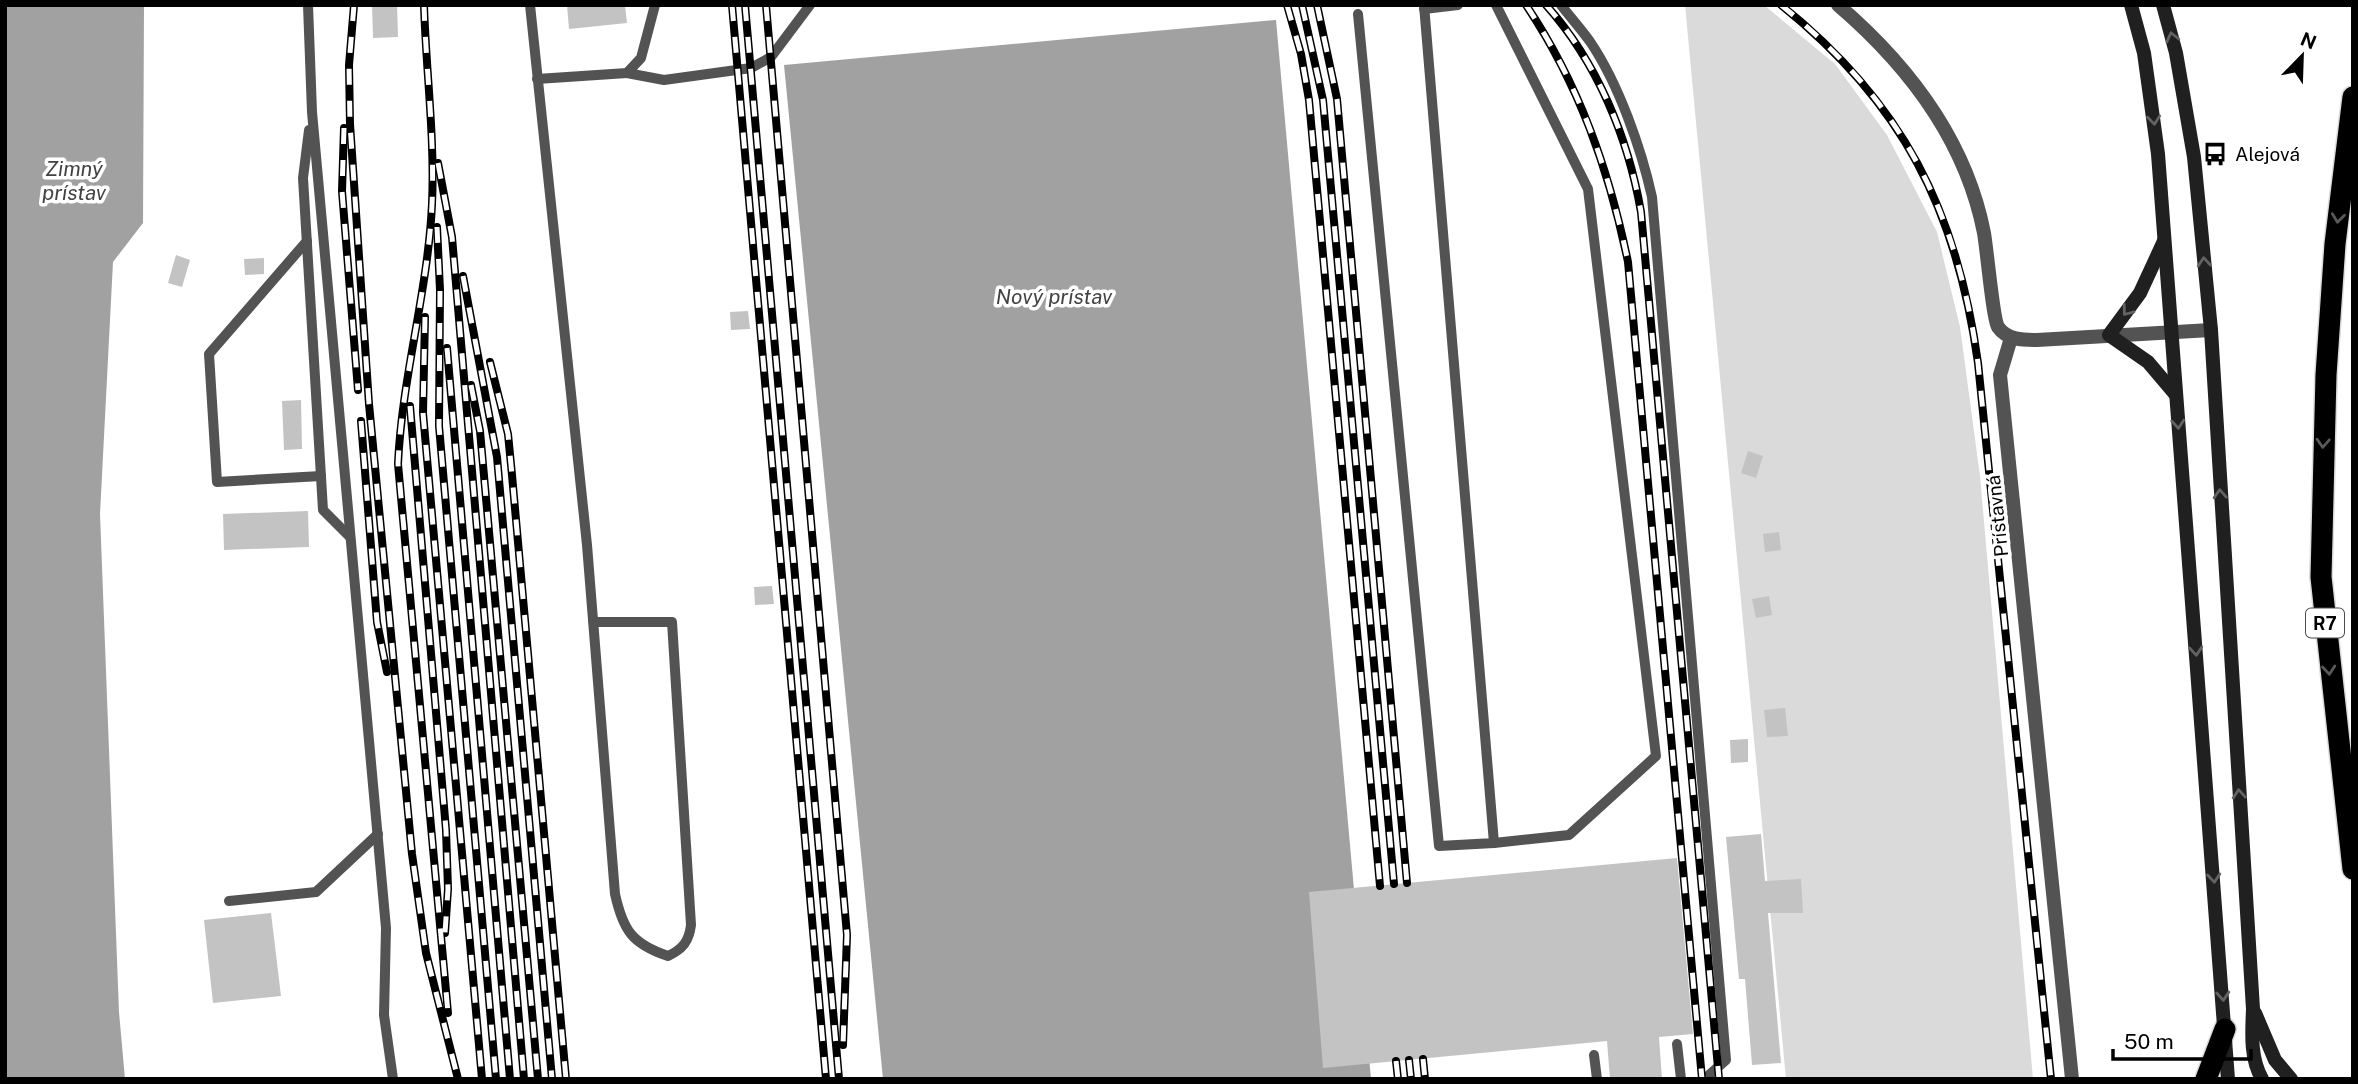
<svg xmlns="http://www.w3.org/2000/svg" width="2358" height="1084" viewBox="0 0 2358 1084" font-family="'Public Sans',sans-serif">
<style>
.green{fill:#dadada}
.water{fill:#a1a1a1}
.building{fill:#c3c3c3}
.lines{fill:none;stroke-linecap:round;stroke-linejoin:round}
.highway-casing{stroke:#dbdbdb;stroke-width:24}
.lane{stroke:#535353;stroke-width:10}
.street{stroke:#535353;stroke-width:14}
.secondary{stroke:#202020;stroke-width:14}
.highway{stroke:#000;stroke-width:21}
.rail-casing{stroke:#000;stroke-width:8}
.rail{stroke:#fff;stroke-width:5;stroke-dasharray:16;stroke-linecap:butt}
.oneway{stroke:#636363}
.oneway2{stroke:#595959}
.labels{text-anchor:middle;dominant-baseline:central;stroke-width:7;stroke-linejoin:round;paint-order:stroke}
.shield{fill:#fff;stroke:#4c4c4c;stroke-width:2}
.shield-label{font-size:18px;font-weight:bold;fill:#000}
.poi-label{font-size:19px;fill:#000;stroke:#fff;text-anchor:start}
.street-label{font-size:19px;fill:#000;stroke:#fff}
.water-label{font-size:21px;font-style:italic;fill:#424242;stroke:#fff}
</style>
<rect width="100%" height="100%" fill="#fff"/>
<path class="green" d="M1685,5H1764L1835,64L1887,135L1937,232L1960,327L1980,476L2033,1079H1786Z"/>
<g class="water">
<path d="M5,5H144L143,223L113,262L100,514L119,1012L125,1079H5Z"/>
<path d="M1276,20L1371,1079H883L784,65Z"/>
</g>
<g class="building">
<path d="M372,5H397L398,37L373,38Z"/>
<path d="M567,5H625L627,23L569,29Z"/>
<path d="M176,255L190,260L182,287L168,283Z"/>
<path d="M264,258V274L245,275L244,259Z"/>
<path d="M748,311L750,329L731,330L730,312Z"/>
<path d="M301,400L302,449L284,450L282,401Z"/>
<path d="M1748,451L1763,456L1756,478L1741,473Z"/>
<path d="M308,511L309,547L224,550L223,514Z"/>
<path d="M1779,532L1781,550L1765,552L1763,534Z"/>
<path d="M772,586L774,604L755,605L754,587Z"/>
<path d="M1769,596L1772,615L1756,618L1752,599Z"/>
<path d="M1785,708L1788,736L1767,737L1764,710Z"/>
<path d="M1748,739V762L1731,763L1730,740Z"/>
<path d="M1761,834L1765,881L1801,879L1803,913H1768L1781,1063L1752,1065L1745,979H1739L1726,837Z"/>
<path d="M1677,858L1693,1034L1659,1037L1662,1079H1610L1607,1041L1323,1068L1309,892Z"/>
<path d="M271,913L281,996L213,1003L204,920Z"/>
</g>
<g class="lines">
<g class="highway-casing">
<g id="highway">
<path d="M2353,97L2335,244L2326,375L2321,577L2353,869"/>
<path d="M2206,1079L2225,1029"/>
</g>
</g>
<g class="lane">
<path d="M308,5L312,112L386,928L384,1015L393,1079"/>
<path d="M530,5L587,545L615,894C623,930 632,944 668,956C683,949 689,941 691,925L672,622H593"/>
<path d="M1561,5C1571,18 1582,30 1591,43C1619,85 1641,148 1652,197L1726,1060L1709,1075L1710,1079"/>
<path d="M1424,9L1458,5"/>
<path d="M1358,14L1439,846L1494,843L1424,5"/>
<path d="M627,73L664,80L751,68L771,57L810,5"/>
<path d="M537,79L627,73L641,58L655,5"/>
<path d="M309,130L303,178L323,510L350,537"/>
<path d="M307,241L209,354L217,482L321,476"/>
<path d="M1494,843L1569,835L1656,756L1588,189L1496,5"/>
<path d="M229,901L316,892L378,834"/>
<path d="M1677,1044L1681,1079"/>
<path d="M1594,1055L1597,1079"/>
</g>
<g class="street">
<path d="M1838,5C1908,65 1966,141 1984,233C1987,250 1993,319 1998,327C2007,340 2023,340 2037,340L2211,330"/>
<path d="M2011,338L2000,375L2072,1079"/>
</g>
<g class="secondary">
<path d="M2131,5L2144,53L2158,154L2228,1079"/>
<path d="M2163,5L2176,53L2194,157L2211,330L2253,1009C2252,1033 2250,1058 2262,1079"/>
<path d="M2164,241L2140,293L2109,335L2148,362L2176,395"/>
<path d="M2255,1013L2275,1060L2291,1079"/>
</g>
<use href="#highway" class="highway"/>
<g class="rail-casing">
<g id="rail">
<path d="M354,5L349,65L350,124L369,404L412,854L426,953L458,1079"/>
<path d="M424,5C426,71 435,138 432,204C428,291 402,376 398,464L448,1013"/>
<path d="M732,5L826,1079"/>
<path d="M745,5L839,1079"/>
<path d="M766,5L847,935L843,1045"/>
<path d="M1287,5L1301,54L1309,100L1380,886"/>
<path d="M1302,5L1323,100L1394,884"/>
<path d="M1317,5L1337,99L1407,883"/>
<path d="M1526,5C1579,84 1609,170 1628,262L1702,1079"/>
<path d="M1546,5C1597,62 1628,137 1641,212L1719,1079"/>
<path d="M1781,5C1903,103 1957,210 1978,363L2051,1079"/>
<path d="M344,128L342,191L358,390"/>
<path d="M438,163L452,237L524,1079"/>
<path d="M437,227L440,290L439,426L496,1079"/>
<path d="M463,276L497,457L552,1079"/>
<path d="M425,317L423,413L482,1079"/>
<path d="M447,348L510,1079"/>
<path d="M490,362L508,434L512,475L566,1079"/>
<path d="M471,385L480,431L538,1079"/>
<path d="M410,406L446,830L448,889L445,933"/>
<path d="M361,421L377,622L387,672"/>
<path d="M1423,1059L1425,1079"/>
<path d="M1409,1060L1411,1079"/>
<path d="M1396,1061L1398,1079"/>
</g>
</g>
<use href="#rail" class="rail"/>
</g>
<defs><path id="oneway-chevron" d="M-2-3.5L2.5 0L-2 3.5" fill="none" stroke-width="1.6" stroke-linecap="round" stroke-linejoin="round" transform="scale(1.75)"/></defs>
<g class="oneway">
<use href="#oneway-chevron" transform="translate(2172 37) rotate(-103)"/>
<use href="#oneway-chevron" transform="translate(2154 120) rotate(84)"/>
<use href="#oneway-chevron" transform="translate(2204 262) rotate(-95)"/>
<use href="#oneway-chevron" transform="translate(2127 311) rotate(127)"/>
<use href="#oneway-chevron" transform="translate(2178 424) rotate(86)"/>
<use href="#oneway-chevron" transform="translate(2220 494) rotate(-93)"/>
<use href="#oneway-chevron" transform="translate(2196 651) rotate(85)"/>
<use href="#oneway-chevron" transform="translate(2239 794) rotate(-94)"/>
<use href="#oneway-chevron" transform="translate(2214 878) rotate(85)"/>
<use href="#oneway-chevron" transform="translate(2223 996) rotate(86)"/>
</g>
<g class="oneway2">
<use href="#oneway-chevron" transform="translate(2338 218) rotate(97)"/>
<use href="#oneway-chevron" transform="translate(2323 443) rotate(93)"/>
<use href="#oneway-chevron" transform="translate(2329 670) rotate(85)"/>
</g>
<defs>
<g id="bus-bare" transform="scale(1.89)"><path d="M-5-6H5V4H4V6H2V4H-2V6H-4V4H-5ZM-3.5-4V0h7V-4ZM-3.5 1.2v1.5H-2V1.2ZM2 1.2v1.5H3.5V1.2Z" fill="#000" stroke="#fff" stroke-width="2.5" paint-order="stroke"/></g>
</defs>
<g fill-rule="evenodd">
<use href="#bus-bare" x="2215" y="154"/>
</g>
<g class="labels">
<rect class="shield" x="2306" y="608.5" width="38" height="29" rx="5"/>
<g class="shield-label">
<text x="2325" y="623">R7</text>
</g>
<g class="poi-label">
<text x="2235" y="154">Alejová</text>
</g>
<g class="street-label">
<text transform="translate(1997 516) rotate(-96)">Prístavná</text>
</g>
<g class="water-label">
<text x="74" y="168">Zimný<tspan x="74" dy="24">prístav</tspan></text>
<text x="1054" y="296">Nový prístav</text>
</g>
</g>
<rect width="2358" height="1084" fill="none" stroke="#000000" stroke-width="14"/>
<g transform="translate(2302 56) rotate(23)" stroke="#ffffff" stroke-width="5" paint-order="stroke">
<path d="M0-5L12 26L0 18L-12 26Z" fill="#000000"/>
<text y="-10" font-size="19" font-weight="bold" text-anchor="middle" fill="#000000">N</text>
</g>
<path d="M2113 1049v10h138v-10" fill="none" stroke="#000000" stroke-width="3.5"/>
<text x="2124" y="1049" font-size="21" fill="#000000" stroke="#ffffff" stroke-width="5" paint-order="stroke">50 m</text>
</svg>
